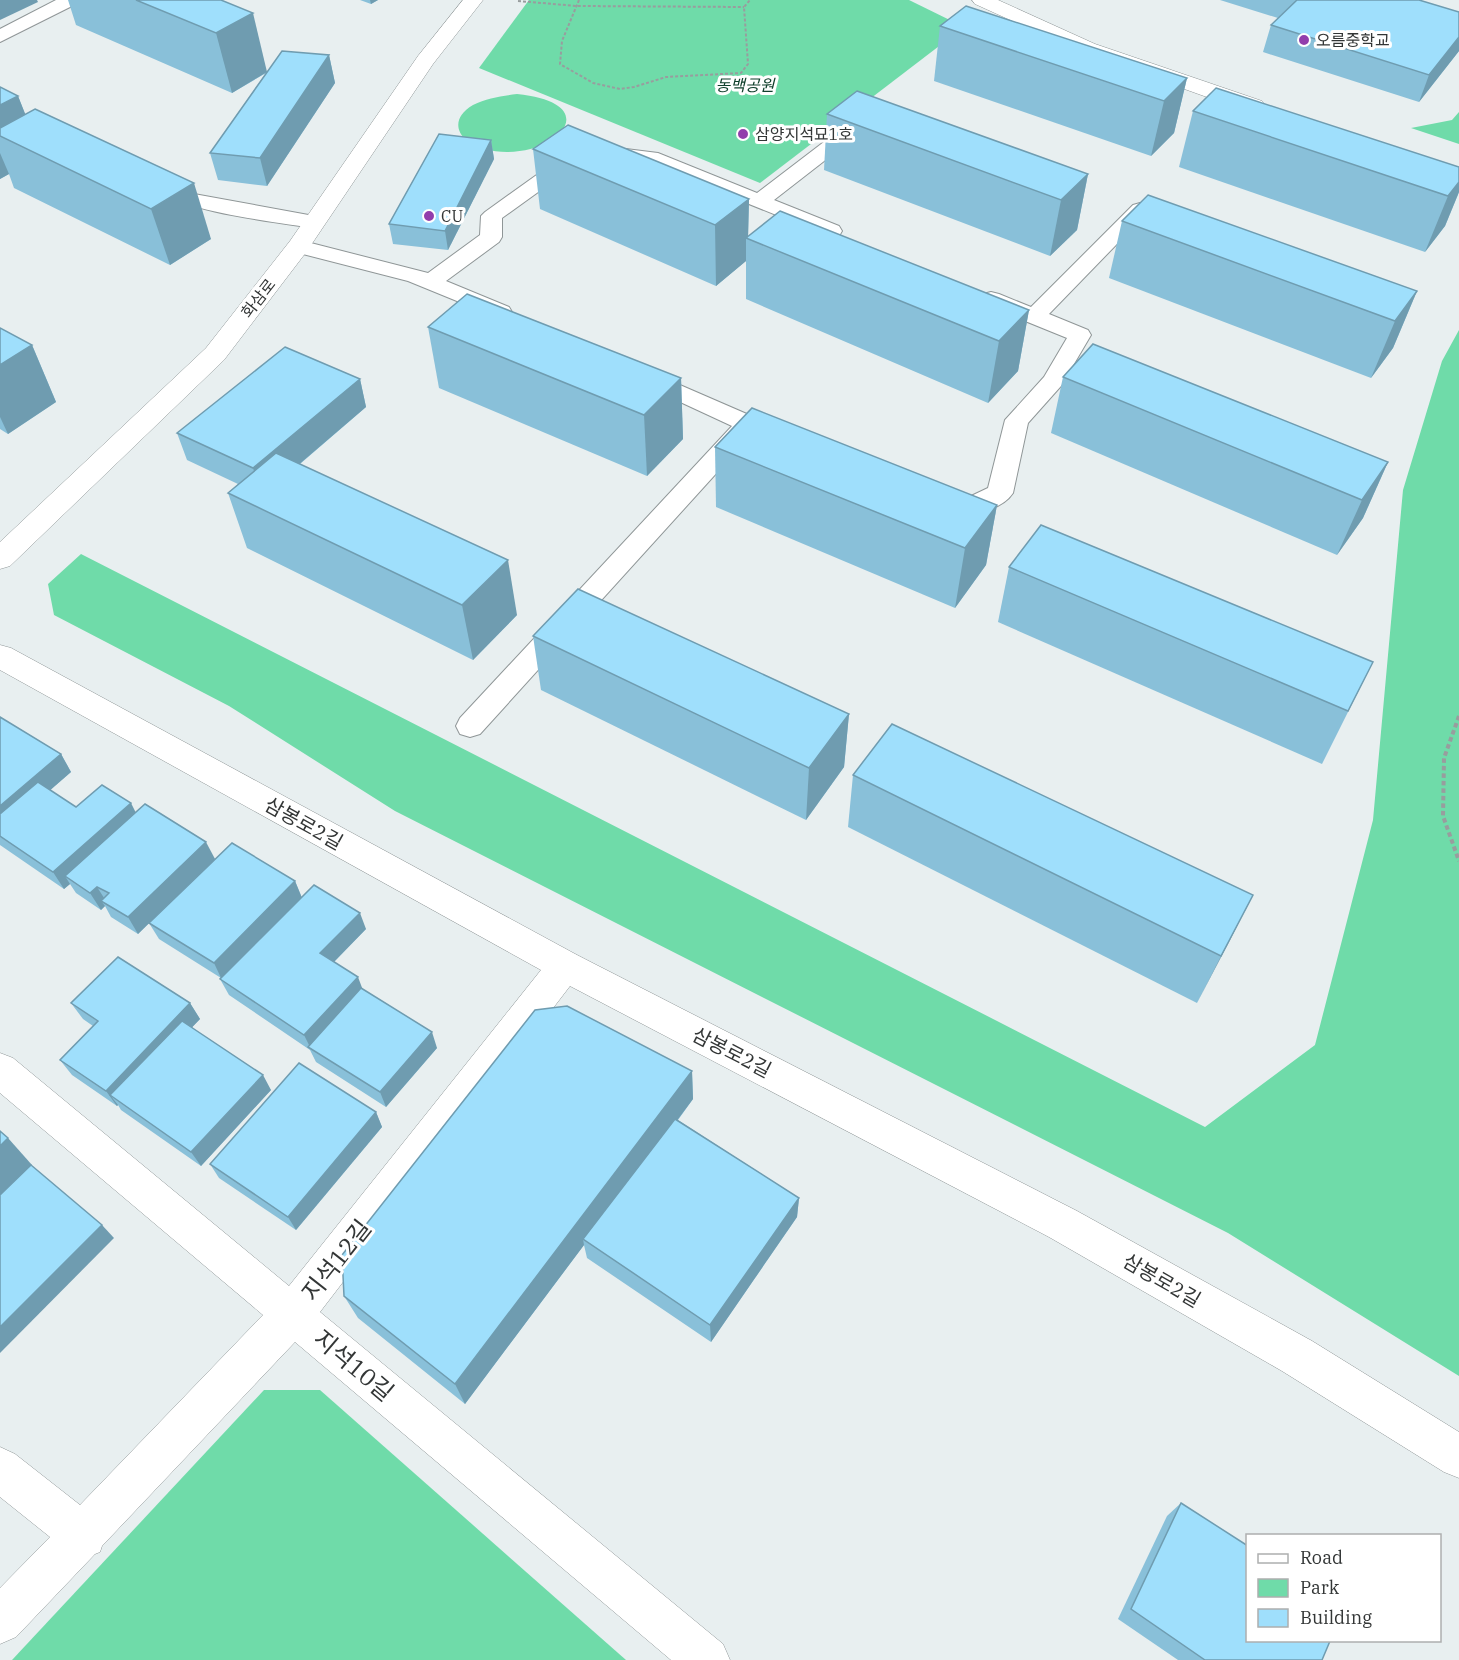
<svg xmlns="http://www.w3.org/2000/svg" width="1459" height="1660" viewBox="0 0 1459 1660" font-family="'IBM Plex Serif','Noto Sans KR',serif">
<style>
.green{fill:#6fdba9}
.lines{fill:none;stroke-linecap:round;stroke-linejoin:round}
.service-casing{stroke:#8f9697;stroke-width:2}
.minor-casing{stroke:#8f9697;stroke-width:1}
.tertiary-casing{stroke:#8f9697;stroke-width:1}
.path-far1{stroke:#989d9e;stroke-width:2;stroke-dasharray:3 2;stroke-linecap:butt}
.path{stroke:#989d9e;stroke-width:4;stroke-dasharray:4.5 3;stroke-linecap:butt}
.service{fill:#fff;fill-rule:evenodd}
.minor{fill:#fff;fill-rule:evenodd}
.tertiary{fill:#fff;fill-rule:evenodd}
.wall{fill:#89c0d9}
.shaded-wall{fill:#6f9cb0}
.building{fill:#9fdffc;stroke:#6f9cb0;stroke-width:1.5}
.poi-dot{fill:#923eac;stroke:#fff;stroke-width:2}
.labels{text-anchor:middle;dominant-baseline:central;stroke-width:6;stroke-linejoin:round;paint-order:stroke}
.far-poi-label{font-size:16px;fill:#333636;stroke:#fff;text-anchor:start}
.far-park-label{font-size:16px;font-style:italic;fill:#10402c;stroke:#fff}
.far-street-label{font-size:16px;fill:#333636;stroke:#fff}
.street-label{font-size:20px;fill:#333636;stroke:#fff}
.near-street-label{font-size:24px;fill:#333636;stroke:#fff}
</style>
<rect width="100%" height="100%" fill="#e8eff0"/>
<g class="green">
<path d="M529,0H909L964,27L760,183L479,68Z"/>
<path d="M517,94C614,104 549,166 484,149C460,143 446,121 473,105C487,98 501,96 517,94Z"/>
<path d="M1459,112V144L1411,128L1452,120Z"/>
<path d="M1459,330V1376L1228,1233L395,811L229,706L54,615L48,584L81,554L1205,1127L1315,1045L1373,820L1403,490L1442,361Z"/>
<path d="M264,1390H320L626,1660H12Z"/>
</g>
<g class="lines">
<g class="service-casing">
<g id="service">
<path d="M56,0H79L76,4L0,42V29Z"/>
<path d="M857,120L864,122L867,126L864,130L774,200L839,226L842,231L839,236L831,237L647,163L626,161L559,177L502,218V237L499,242L446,281L509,307L512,312L509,317L501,319L408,281L291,251L288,246L291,241L299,240L428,273L480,235L481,216L485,212L545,169L626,149L658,153L757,193L850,122Z"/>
<path d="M163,180L194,194L314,216L322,217L325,222L322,227L314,228C282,223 169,210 153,186L156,182Z"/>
<path d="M1140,203L1147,205L1151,209L1147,213L1049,314L1088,330L1091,335L1061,386L1028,423L1013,493C1000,513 960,518 939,512L935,506L939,500L969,497L988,488L1005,420L1044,377L1067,338L983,304L980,299L983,294L991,292L999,294L1031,307L1133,205Z"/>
<path d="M643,369L786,431L789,437L786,443L777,445L751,435L480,734L470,737L460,734L456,726L460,718L732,426L635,381L631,376L635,371Z"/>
</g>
</g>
<g class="minor-casing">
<path id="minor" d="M0,645L11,648L577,955L1077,1211L1312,1341L1459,1432V1478L1444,1472L1282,1371L1049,1237L570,986L320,1312L723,1644L730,1660H671L295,1342L102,1546L100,1552L95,1554L16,1637L0,1644V1588L50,1537L0,1497V1447L15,1454L80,1505L263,1315L0,1093V1053L13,1058L289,1286L541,970L0,670Z"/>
</g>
<g class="tertiary-casing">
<g id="tertiary">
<path d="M463,0H483L433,64L307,251L224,360L10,566L0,569V542L206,348L290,241L418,56Z"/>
<path d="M972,0H998L1095,44L1262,101L1265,106L1262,111L1254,112L1246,111L1081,52L975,4Z"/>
</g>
</g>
<g class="path-far1">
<path d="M579,0L562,41L560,64L593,83L620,89L634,87L666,77L741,73L748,64L744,7L750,0"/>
<path d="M518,1L577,6L744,7"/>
</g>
<path class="path" d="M1459,716L1444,758L1443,816L1459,861"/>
<use href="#service" class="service"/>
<use href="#minor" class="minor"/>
<use href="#tertiary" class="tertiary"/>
</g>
<g class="wall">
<path d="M68,0H221L267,72L329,55L335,83L267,186L218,180L210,153L266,73L232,93L76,25Z"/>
<path d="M360,0H378L371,4Z"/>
<path d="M1220,0H1419L1459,12V51L1419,102L1263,52L1271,25L1278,18Z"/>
<path d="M940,26L1187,78L1174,133L1151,156L934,81Z"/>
<path d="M0,87L18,96L25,114L211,239L170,265L14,188L9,174L0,179Z"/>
<path d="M1193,111L1459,167V192L1445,226L1425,252L1179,167Z"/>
<path d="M827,114L1088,174L1077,230L1050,256L824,170Z"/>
<path d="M491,140L494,159L448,250L393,244L389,224Z"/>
<path d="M533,149L749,199L748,237L1029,310L1018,371L988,403L746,299V261L716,286L540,209Z"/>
<path d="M1122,221L1417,291L1393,348L1371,378L1109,278Z"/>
<path d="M428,327L681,378L683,439L647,476L439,388Z"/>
<path d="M0,328L32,345L56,402L8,434L0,429Z"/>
<path d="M1063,377L1388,462L1363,518L1337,555L1051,433Z"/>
<path d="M360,379L366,407L300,464L517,615L473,660L247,548L228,493L238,484L187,460L177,433Z"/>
<path d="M715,447L997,505L986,565L955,608L716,507Z"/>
<path d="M1009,567L1373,662L1322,764L998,622Z"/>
<path d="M533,636L849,714L844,767L806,820L541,690Z"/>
<path d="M0,717L61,754L71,772L50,790L76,807L135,812L215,859L295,881L302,898L366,929L334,962L363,989L437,1048L386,1107L316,1062L310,1050L229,995L220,979L221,978L159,939L149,923L138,934L111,917L105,906L101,910L76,893L70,884L64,889L0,845Z"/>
<path d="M853,775L1253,895L1197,1003L848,827Z"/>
<path d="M71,1003H190L200,1019L192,1027L271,1090L201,1166L121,1110L118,1105L117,1106L72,1075L60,1060L93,1026L83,1019Z"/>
<path d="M692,1071L693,1099L678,1120L799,1198L797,1217L711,1342L587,1258L584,1245L465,1404L358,1318L344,1296Z"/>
<path d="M376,1112L382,1127L296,1230L219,1178L210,1164Z"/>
<path d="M1181,1503L1322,1660H1178L1118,1619L1167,1516Z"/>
</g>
<g class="shaded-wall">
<path d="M0,0H37L38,2L0,20Z"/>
<path d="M370,0H378L371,4Z"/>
<path d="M253,13L267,72L232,93L216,33Z"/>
<path d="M1459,37V51L1419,102L1429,75Z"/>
<path d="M329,55L335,83L267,186L260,158Z"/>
<path d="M1187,78L1174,133L1151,156L1164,101Z"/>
<path d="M18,96L42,156L0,136V105Z"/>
<path d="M491,140L494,159L448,250L445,231Z"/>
<path d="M0,153L9,174L0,179Z"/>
<path d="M1088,174L1077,230L1050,256L1061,200Z"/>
<path d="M1459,182V192L1445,226L1425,252L1448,196Z"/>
<path d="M194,183L211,239L170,265L151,209Z"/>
<path d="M749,199L748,239L746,238V261L716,286L715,225Z"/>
<path d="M1417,291L1393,348L1371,378L1395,321Z"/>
<path d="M1029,310L1018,371L988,403L999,341Z"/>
<path d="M32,345L56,402L8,434L0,417V365Z"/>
<path d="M681,378L683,439L647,476L644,415Z"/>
<path d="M360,379L366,407L262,496L253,468Z"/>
<path d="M1388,462L1363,518L1337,555L1362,500Z"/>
<path d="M997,505L986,565L955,608L965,548Z"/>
<path d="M508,560L517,615L473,660L462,605Z"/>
<path d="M849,714L844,767L806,820L809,768Z"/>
<path d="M61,754L71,772L0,834V806Z"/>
<path d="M131,803L140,821L65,876L70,884L64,889L53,872Z"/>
<path d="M206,842L215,859L138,934L128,917Z"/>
<path d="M295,881L302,898L222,980L214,963Z"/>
<path d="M97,887L108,904L101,901L105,906L101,910L90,893Z"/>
<path d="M1253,895L1228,944L1197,1003L1221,956Z"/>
<path d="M360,913L366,929L327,969L320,953Z"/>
<path d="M358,977L364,993L310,1047L304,1035Z"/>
<path d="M190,1003L200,1019L121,1102L110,1095L118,1105L117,1106L106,1091Z"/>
<path d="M432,1032L437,1048L386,1107L380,1092Z"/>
<path d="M692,1071L693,1099L587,1241L583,1239L584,1245L465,1404L455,1384Z"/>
<path d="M263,1075L271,1090L201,1166L191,1152Z"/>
<path d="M376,1112L382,1127L296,1230L288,1217Z"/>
<path d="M8,1138L32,1165L0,1195V1146Z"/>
<path d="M799,1198L797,1217L711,1342L710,1325Z"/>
<path d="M102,1225L114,1238L0,1353V1327Z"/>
</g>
<g class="building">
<path d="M136,0H221L253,13L216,33Z"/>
<path d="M1297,0H1419L1459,12V37L1429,75L1271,25Z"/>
<path d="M966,6L1187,78L1164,101L940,26Z"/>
<path d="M282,51L329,55L260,158L210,153Z"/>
<path d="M0,87L18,96L0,105Z"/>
<path d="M1216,88L1459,167V182L1448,196L1193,111Z"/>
<path d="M857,91L1088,174L1061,200L827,114Z"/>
<path d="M35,109L194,183L151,209L0,136V128Z"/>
<path d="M568,125L749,199L715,225L533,149Z"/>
<path d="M439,134L491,140L445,231L389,224Z"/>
<path d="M1148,195L1417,291L1395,321L1122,221Z"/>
<path d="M780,211L1029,310L999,341L746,238Z"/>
<path d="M467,294L681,378L644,415L428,327Z"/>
<path d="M0,328L32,345L0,365Z"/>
<path d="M1093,344L1388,462L1362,500L1063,377Z"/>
<path d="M285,347L360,379L253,468L177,433Z"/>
<path d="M752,408L997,505L965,548L715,447Z"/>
<path d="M276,453L508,560L462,605L228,493Z"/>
<path d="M1041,525L1373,662L1348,711L1009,567Z"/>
<path d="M578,589L849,714L809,768L533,636Z"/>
<path d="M0,717L61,754L0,806Z"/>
<path d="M892,724L1253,895L1221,956L853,775Z"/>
<path d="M38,782L76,807L102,785L131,803L53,872L0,836V814Z"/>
<path d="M145,804L206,842L128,917L101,901L109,893L97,887L90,893L65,876Z"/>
<path d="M232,843L295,881L214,963L149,923Z"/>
<path d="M314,885L360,913L320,953L358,977L304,1035L220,979Z"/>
<path d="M118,957L190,1003L106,1091L60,1060L98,1021L71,1003Z"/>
<path d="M361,988L432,1032L380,1092L308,1047Z"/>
<path d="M567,1006L692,1071L455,1384L344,1296L342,1255L535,1010Z"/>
<path d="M182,1021L263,1075L191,1152L110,1095Z"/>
<path d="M299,1063L376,1112L288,1217L210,1164Z"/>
<path d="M675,1119L799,1198L710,1325L583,1239Z"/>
<path d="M0,1131L8,1138L0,1146Z"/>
<path d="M31,1165L102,1225L0,1327V1195Z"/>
<path d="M1181,1503L1248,1546V1641H1330L1322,1660H1205L1131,1609Z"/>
</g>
<g class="poi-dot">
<circle cx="1304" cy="40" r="6"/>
<circle cx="743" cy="134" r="6"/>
<circle cx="429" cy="216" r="6"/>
</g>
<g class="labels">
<g class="far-poi-label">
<text x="1316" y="40">오름중학교</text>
<text x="755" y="134">삼양지석묘1호</text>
<text x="441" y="216">CU</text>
</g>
<g class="far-park-label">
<text x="745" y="85">동백공원</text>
</g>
<g class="far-street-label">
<text transform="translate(258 298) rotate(-52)">화삼로</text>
</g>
<g class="street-label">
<text transform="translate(304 823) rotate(29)">삼봉로2길</text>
<text transform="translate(732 1052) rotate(27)">삼봉로2길</text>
<text transform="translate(1162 1280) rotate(30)">삼봉로2길</text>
</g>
<g class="near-street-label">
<text transform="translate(336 1260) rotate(-52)">지석12길</text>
<text transform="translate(354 1365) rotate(40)">지석10길</text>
</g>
</g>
<rect x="1246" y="1534" width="195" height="108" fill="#ffffff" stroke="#adafaf" stroke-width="1.5"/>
<rect x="1258" y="1554" width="30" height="9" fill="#ffffff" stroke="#adafaf" stroke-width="1.5"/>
<text x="1300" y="1564" font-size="18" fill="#333636">Road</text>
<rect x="1258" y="1579" width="30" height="18" fill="#6fdba9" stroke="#adafaf" stroke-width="1.5"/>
<text x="1300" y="1594" font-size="18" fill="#333636">Park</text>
<rect x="1258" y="1609" width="30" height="18" fill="#9fdffc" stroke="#adafaf" stroke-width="1.5"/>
<text x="1300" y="1624" font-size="18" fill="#333636">Building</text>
</svg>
